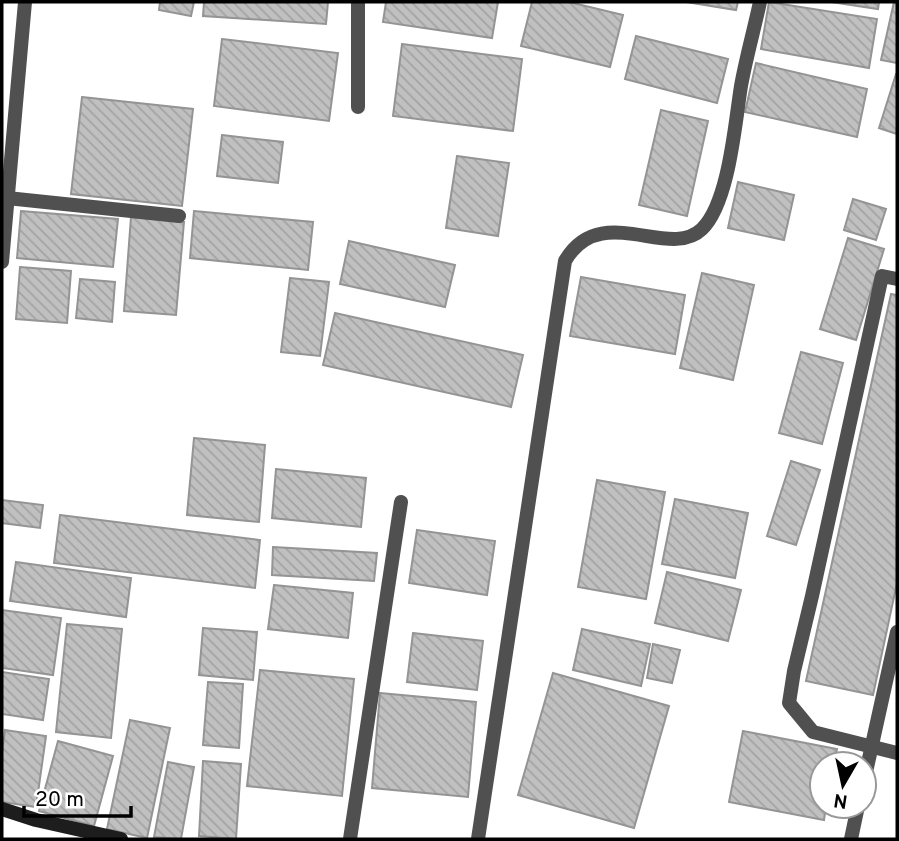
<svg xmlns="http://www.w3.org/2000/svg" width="899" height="841" viewBox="0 0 899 841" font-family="Overpass,sans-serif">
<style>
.building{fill:url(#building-back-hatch);stroke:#949494;stroke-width:2}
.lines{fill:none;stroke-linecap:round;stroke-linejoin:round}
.lane{stroke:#505050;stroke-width:14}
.street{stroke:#505050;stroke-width:14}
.secondary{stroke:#1d1d1d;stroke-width:14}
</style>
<defs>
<pattern id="building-back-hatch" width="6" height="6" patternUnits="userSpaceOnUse" patternTransform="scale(1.75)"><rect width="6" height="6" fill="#c0c0c0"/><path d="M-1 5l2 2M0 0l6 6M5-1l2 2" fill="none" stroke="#a3a3a3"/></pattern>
</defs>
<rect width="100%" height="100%" fill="#fff"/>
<g class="building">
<path d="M160,2H194L191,16L159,10Z"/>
<path d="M204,2H328L326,24L203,16Z"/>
<path d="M386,2H498L492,38L383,22Z"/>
<path d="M532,2H569L623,15L610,67L521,46Z"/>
<path d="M686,2H738L736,10Z"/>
<path d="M769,2L877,19L869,68L761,49Z"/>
<path d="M831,2H879L878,9Z"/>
<path d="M894,2H897V63L881,60Z"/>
<path d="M636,36L728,59L717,103L625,79Z"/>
<path d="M222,39L338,53L329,121L214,106Z"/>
<path d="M402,44L522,59L513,131L393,116Z"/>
<path d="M756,63L867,89L857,137L745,112Z"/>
<path d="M896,74H897V134L879,128Z"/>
<path d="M82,97L193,109L182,206L71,194Z"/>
<path d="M661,110L708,121L687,216L639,205Z"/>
<path d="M222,135L283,142L278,183L217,176Z"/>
<path d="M457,156L509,163L498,236L446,228Z"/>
<path d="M738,182L794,195L784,240L728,228Z"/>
<path d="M853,199L886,209L876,240L844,230Z"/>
<path d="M21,211L118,219L113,267L17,258Z"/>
<path d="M194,211L313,222L308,270L190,258Z"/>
<path d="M131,217L184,222L176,315L124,311Z"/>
<path d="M848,238L884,249L856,340L820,329Z"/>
<path d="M349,241L455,265L445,307L340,284Z"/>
<path d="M20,267L71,271L67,323L16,319Z"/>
<path d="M702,273L754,285L733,380L680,368Z"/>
<path d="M581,277L685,295L675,354L570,336Z"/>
<path d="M290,278L329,282L320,356L281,352Z"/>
<path d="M80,279L115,282L112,322L76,318Z"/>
<path d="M891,294L897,295V583L873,695L806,681Z"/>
<path d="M335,313L523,355L511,407L323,365Z"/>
<path d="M801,352L843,363L822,444L779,433Z"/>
<path d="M194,438L265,445L259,522L187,515Z"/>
<path d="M791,461L820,470L796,545L767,536Z"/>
<path d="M276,469L366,478L361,527L272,518Z"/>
<path d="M597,480L665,492L646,599L578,587Z"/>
<path d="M675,499L748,513L735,578L662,564Z"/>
<path d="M2,500L43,505L40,528L2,523Z"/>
<path d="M60,515L260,540L255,588L54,563Z"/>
<path d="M417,530L495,541L487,595L409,583Z"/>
<path d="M273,547L377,553L374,581L272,575Z"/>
<path d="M16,562L131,578L126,617L10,601Z"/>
<path d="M667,572L741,590L728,641L655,623Z"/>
<path d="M274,585L353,593L348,638L268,629Z"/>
<path d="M2,610L61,618L53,675L2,668Z"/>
<path d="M67,624L122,629L111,738L56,732Z"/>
<path d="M203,628L257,632L253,680L199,675Z"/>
<path d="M582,629L650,644L641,686L573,670Z"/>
<path d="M413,633L483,641L477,690L407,682Z"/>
<path d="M653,644L680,650L672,683L647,678Z"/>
<path d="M260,670L354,679L342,796L247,786Z"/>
<path d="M2,672L49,679L43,720L2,714Z"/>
<path d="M553,673L669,706L634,828L518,795Z"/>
<path d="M208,682L243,684L239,748L203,745Z"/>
<path d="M380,693L476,702L468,797L372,788Z"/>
<path d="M130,720L170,728L147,838L107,829Z"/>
<path d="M5,730L46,736L36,807L2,802V754Z"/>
<path d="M743,731L837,749L834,764H822V806H826L824,820L729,802Z"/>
<path d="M58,741L113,756L94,826L39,811Z"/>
<path d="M203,761L241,764L236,839L199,836Z"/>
<path d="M168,762L194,767L181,839L154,837Z"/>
</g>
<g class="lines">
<g class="lane">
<path d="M897,279L882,276L812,596L794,671L789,703L813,732L897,753"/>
<path d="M864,781L897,632"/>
<path d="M851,839L858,806"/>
</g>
<g class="street">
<path d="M358,2V107"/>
<path d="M7,198L179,216"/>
<path d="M2,262L25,2"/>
<path d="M350,839L401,502"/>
<path d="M478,839L565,261C600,200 669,261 702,229C729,203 735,123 741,86C746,58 754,30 760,2"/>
</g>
<path class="secondary" d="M2,809L36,820L121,839"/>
</g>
<rect width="899" height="841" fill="none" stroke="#000000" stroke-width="7"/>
<g transform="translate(843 785) rotate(189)"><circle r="33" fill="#ffffff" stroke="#999999" stroke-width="2"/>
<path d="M0-5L12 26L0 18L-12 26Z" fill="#000000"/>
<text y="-10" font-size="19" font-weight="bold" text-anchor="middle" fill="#000000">N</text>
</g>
<path d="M24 806v10h107v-10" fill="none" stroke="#000000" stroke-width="3.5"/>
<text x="35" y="806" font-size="21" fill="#000000" stroke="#ffffff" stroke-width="5" paint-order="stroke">20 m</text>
</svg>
